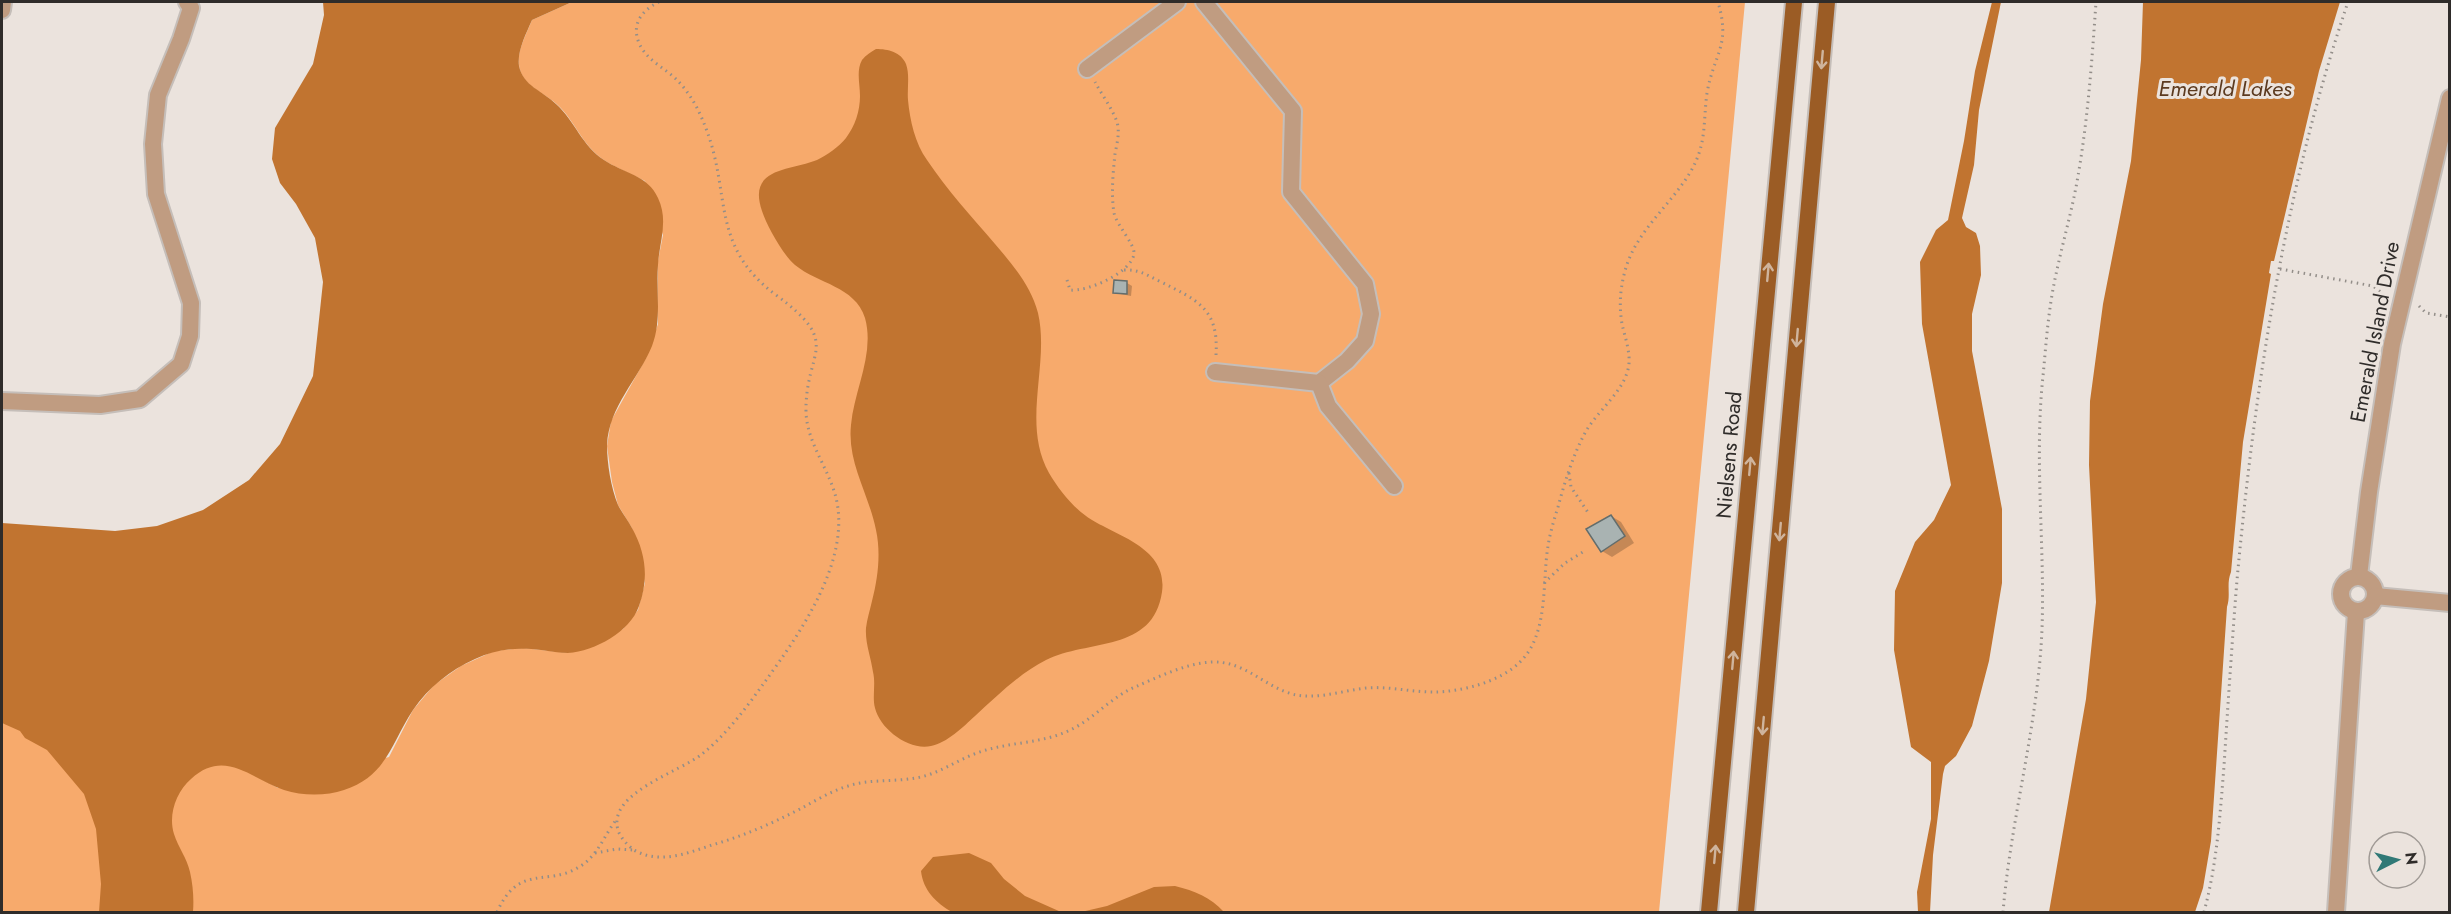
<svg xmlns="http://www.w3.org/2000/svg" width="2451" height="914" viewBox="0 0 2451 914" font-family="Jost,sans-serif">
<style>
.green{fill:#f7aa6c}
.water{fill:#c17430}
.shadow{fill:#0003}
.building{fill:#a9b3b2;stroke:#636d6c;stroke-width:1.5}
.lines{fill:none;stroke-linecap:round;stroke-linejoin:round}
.minor-casing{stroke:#c5beb9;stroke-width:20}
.primary-casing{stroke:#c5beb9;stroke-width:20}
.path{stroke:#938e89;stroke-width:3;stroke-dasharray:1.5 4.5;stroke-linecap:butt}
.minor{stroke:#c09c81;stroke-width:16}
.primary{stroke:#9b5c25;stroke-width:16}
.oneway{stroke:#cfb49d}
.labels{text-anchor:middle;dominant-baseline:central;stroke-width:6;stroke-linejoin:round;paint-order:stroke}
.street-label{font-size:21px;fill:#2f2c2a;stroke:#ebe3dd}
.water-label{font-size:22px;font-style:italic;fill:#5c3a1f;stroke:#ebe3dd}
</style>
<rect width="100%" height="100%" fill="#ebe3dd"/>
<path class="green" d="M572,2H1745L1659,912H2V723L237,766L278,788L389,757L413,710L434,685L461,666L494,651L523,648L568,653L623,629L638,610L645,583L632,528L618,505L612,482L607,446L611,421L646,358L658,324V261L663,235L645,181C632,174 616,168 604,160C581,145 574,117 553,101C540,91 521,84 519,65C517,50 527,33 532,20Z"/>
<g class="water">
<path d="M323,2H572L532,20C526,34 517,51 519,66C523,86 543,91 556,104C575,121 582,146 604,160C623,173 648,175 658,198C669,221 659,243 658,265C656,293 662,320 652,346C638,380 609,406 607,445C607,463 611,488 618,505C622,513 628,520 632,528C646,553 649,579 639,606C630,632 595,651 568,653C560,653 550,651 541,650C517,647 497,649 475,659C450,670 428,688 413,710C391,743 387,776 344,790C326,796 303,796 284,790C251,779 225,748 191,779C176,792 168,815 174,834C178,847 187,858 190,872C193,885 194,899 193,912H99L101,884L96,829L84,794L47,750L25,738L20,731L2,723V523L115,531L157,526L203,510L249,480L280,444L313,376L323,282L315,238L296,204L280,183L272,159L275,128L313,64L324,15Z"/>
<path d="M1992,2H2001L1979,110L1974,165L1962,218L1966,227L1976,233L1980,246L1981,275L1972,314V351L2002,509V583L1989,661L1972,726L1956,756L1945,766L1943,774L1933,855L1930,912H1918L1917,892L1931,819V762L1911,747L1894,650L1895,591L1915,542L1934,520L1951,485L1922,324L1920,262L1936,230L1948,220L1964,141L1975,71Z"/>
<path d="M2143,2H2340L2319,71L2274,261H2271L2269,273L2271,274L2243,442L2231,572C2226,584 2231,595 2227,607L2211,841L2203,888L2195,912H2049L2086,699L2096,602L2089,465L2090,401L2103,304L2131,161L2141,60Z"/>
<path d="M876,49C888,49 901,52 906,64C910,75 907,89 908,100C910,121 915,143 927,160C947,190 972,217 995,244C1013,265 1031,286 1038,313C1050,364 1021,423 1049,473C1059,490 1075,510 1092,520C1120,537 1168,549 1162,592C1153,653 1088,639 1046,660C1020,673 997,696 975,716C963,727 947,743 931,746C909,751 880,729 875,708C872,697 876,684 873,672C871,657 865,643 866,628C867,619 870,610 872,601C878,578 881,553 876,530C869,494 847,463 851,425C854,390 875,354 865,318C855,286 818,284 795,265C783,255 767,226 762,211C747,167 790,171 817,160C827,155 839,147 846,138C855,126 860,111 860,96C860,84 856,71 862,60C866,55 871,52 876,49Z"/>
<path d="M969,853L991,863L1004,879L1025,896L1061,912H952C936,903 923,890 921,871L933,857Z"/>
<path d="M1175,886C1195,891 1210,897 1224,912H1081L1107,906L1154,887Z"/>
</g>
<g class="shadow">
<path d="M1127,283L1132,286L1131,296L1115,293Z"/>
<path d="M1611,516L1621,522L1634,543L1612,557L1602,551Z"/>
</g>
<g class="building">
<path d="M1114,280L1127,281V294L1113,293Z"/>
<path d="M1611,515L1625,536L1601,552L1586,529Z"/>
</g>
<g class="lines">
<g class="minor-casing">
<g id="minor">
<path d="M1204,2L1293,111L1291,192L1365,284L1371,314L1365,341L1347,361L1319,383"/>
<path d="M2,10L3,2"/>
<path d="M1087,69L1177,2"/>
<path d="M1215,372L1319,383L1328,406L1394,486"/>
<path d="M2,401L100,405L140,399L181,364L190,336L191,303L156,194L153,144L158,95L181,39L191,8L187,2"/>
<path d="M2359,576L2369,492L2392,344L2450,98"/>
<circle cx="2358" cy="594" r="17"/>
<path d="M2375,596L2450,603"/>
<path d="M2336,912L2356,612"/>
</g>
</g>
<g class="primary-casing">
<g id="primary">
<path d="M1709,912L1794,2"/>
<path d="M1746,912L1827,2"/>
</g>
</g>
<g class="path">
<path d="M659,2C642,10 631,24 639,43C646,60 665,68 677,80C690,93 699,110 705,126C732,193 709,245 776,295C844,345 805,349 806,412C807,440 824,462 833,488C857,553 801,632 764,683C746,708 726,735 702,754C680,772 607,793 618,830C620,837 628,846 634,850C660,865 687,853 712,845C743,836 771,824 800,809C815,801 831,791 848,786C869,779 893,782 915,778C937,775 955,761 977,753C1006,742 1040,744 1068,731C1093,720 1111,697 1135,687C1158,677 1187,663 1212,662C1242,661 1260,682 1286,692C1312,702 1339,691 1366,688C1388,686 1410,692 1433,692C1461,692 1500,682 1520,662C1549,634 1542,582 1548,546C1550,533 1554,520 1558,507C1565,481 1573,455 1586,431C1599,409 1626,390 1629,364C1630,351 1625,337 1622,324C1619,306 1620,289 1625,271C1635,232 1671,205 1691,171C1707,143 1703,122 1707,93C1714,53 1731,46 1718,2"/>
<path d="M2280,269L2373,286L2387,297"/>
<path d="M1124,270C1138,269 1147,275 1159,281C1197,300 1219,308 1216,355"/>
<path d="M1067,280L1070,290C1087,292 1131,273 1134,254C1135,244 1117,226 1114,213C1111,194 1113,173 1115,154C1117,143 1120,133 1117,122C1112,108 1102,95 1095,82"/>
<path d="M2419,306L2426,313L2450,317"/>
<path d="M1569,473L1571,487L1589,514"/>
<path d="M1544,583L1565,563L1583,552"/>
<path d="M595,853L617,849L633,850"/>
<path d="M497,912C519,863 547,887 579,867C597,857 604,836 616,820"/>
<path d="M2003,912C2011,817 2038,725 2042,629C2045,545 2034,460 2043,376C2046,345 2048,314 2054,284C2061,248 2072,212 2078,176C2088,118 2092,60 2096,2"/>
<path d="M2204,912C2217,864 2220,815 2224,766C2228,704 2232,642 2237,580C2255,385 2285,188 2348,2"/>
</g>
<use href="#minor" class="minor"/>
<use href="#primary" class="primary"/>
</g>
<defs><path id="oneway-shaft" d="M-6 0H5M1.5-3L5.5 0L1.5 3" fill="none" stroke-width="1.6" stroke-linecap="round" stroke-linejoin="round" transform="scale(1.5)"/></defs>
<g class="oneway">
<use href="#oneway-shaft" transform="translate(1822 60) rotate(95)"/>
<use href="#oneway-shaft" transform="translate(1768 272) rotate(-85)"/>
<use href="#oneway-shaft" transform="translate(1797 338) rotate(95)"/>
<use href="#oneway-shaft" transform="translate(1750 466) rotate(-85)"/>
<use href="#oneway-shaft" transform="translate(1780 532) rotate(95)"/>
<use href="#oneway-shaft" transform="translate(1733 660) rotate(-85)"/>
<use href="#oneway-shaft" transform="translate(1763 726) rotate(95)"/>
<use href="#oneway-shaft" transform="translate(1715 854) rotate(-85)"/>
</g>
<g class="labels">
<g class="street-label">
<text transform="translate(2375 332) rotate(-79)">Emerald Island Drive</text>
<text transform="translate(1729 455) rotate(-85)">Nielsens Road</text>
</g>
<g class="water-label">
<text x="2225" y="88">Emerald Lakes</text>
</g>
</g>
<rect width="2451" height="914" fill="none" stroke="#2f2c2a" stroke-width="6"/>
<g transform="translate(2397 860) rotate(84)"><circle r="28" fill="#ebe3dd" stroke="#a09a95" stroke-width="1.5"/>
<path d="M0-4.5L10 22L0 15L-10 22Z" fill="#307976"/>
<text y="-9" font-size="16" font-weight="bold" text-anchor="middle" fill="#2f2c2a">N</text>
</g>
</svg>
